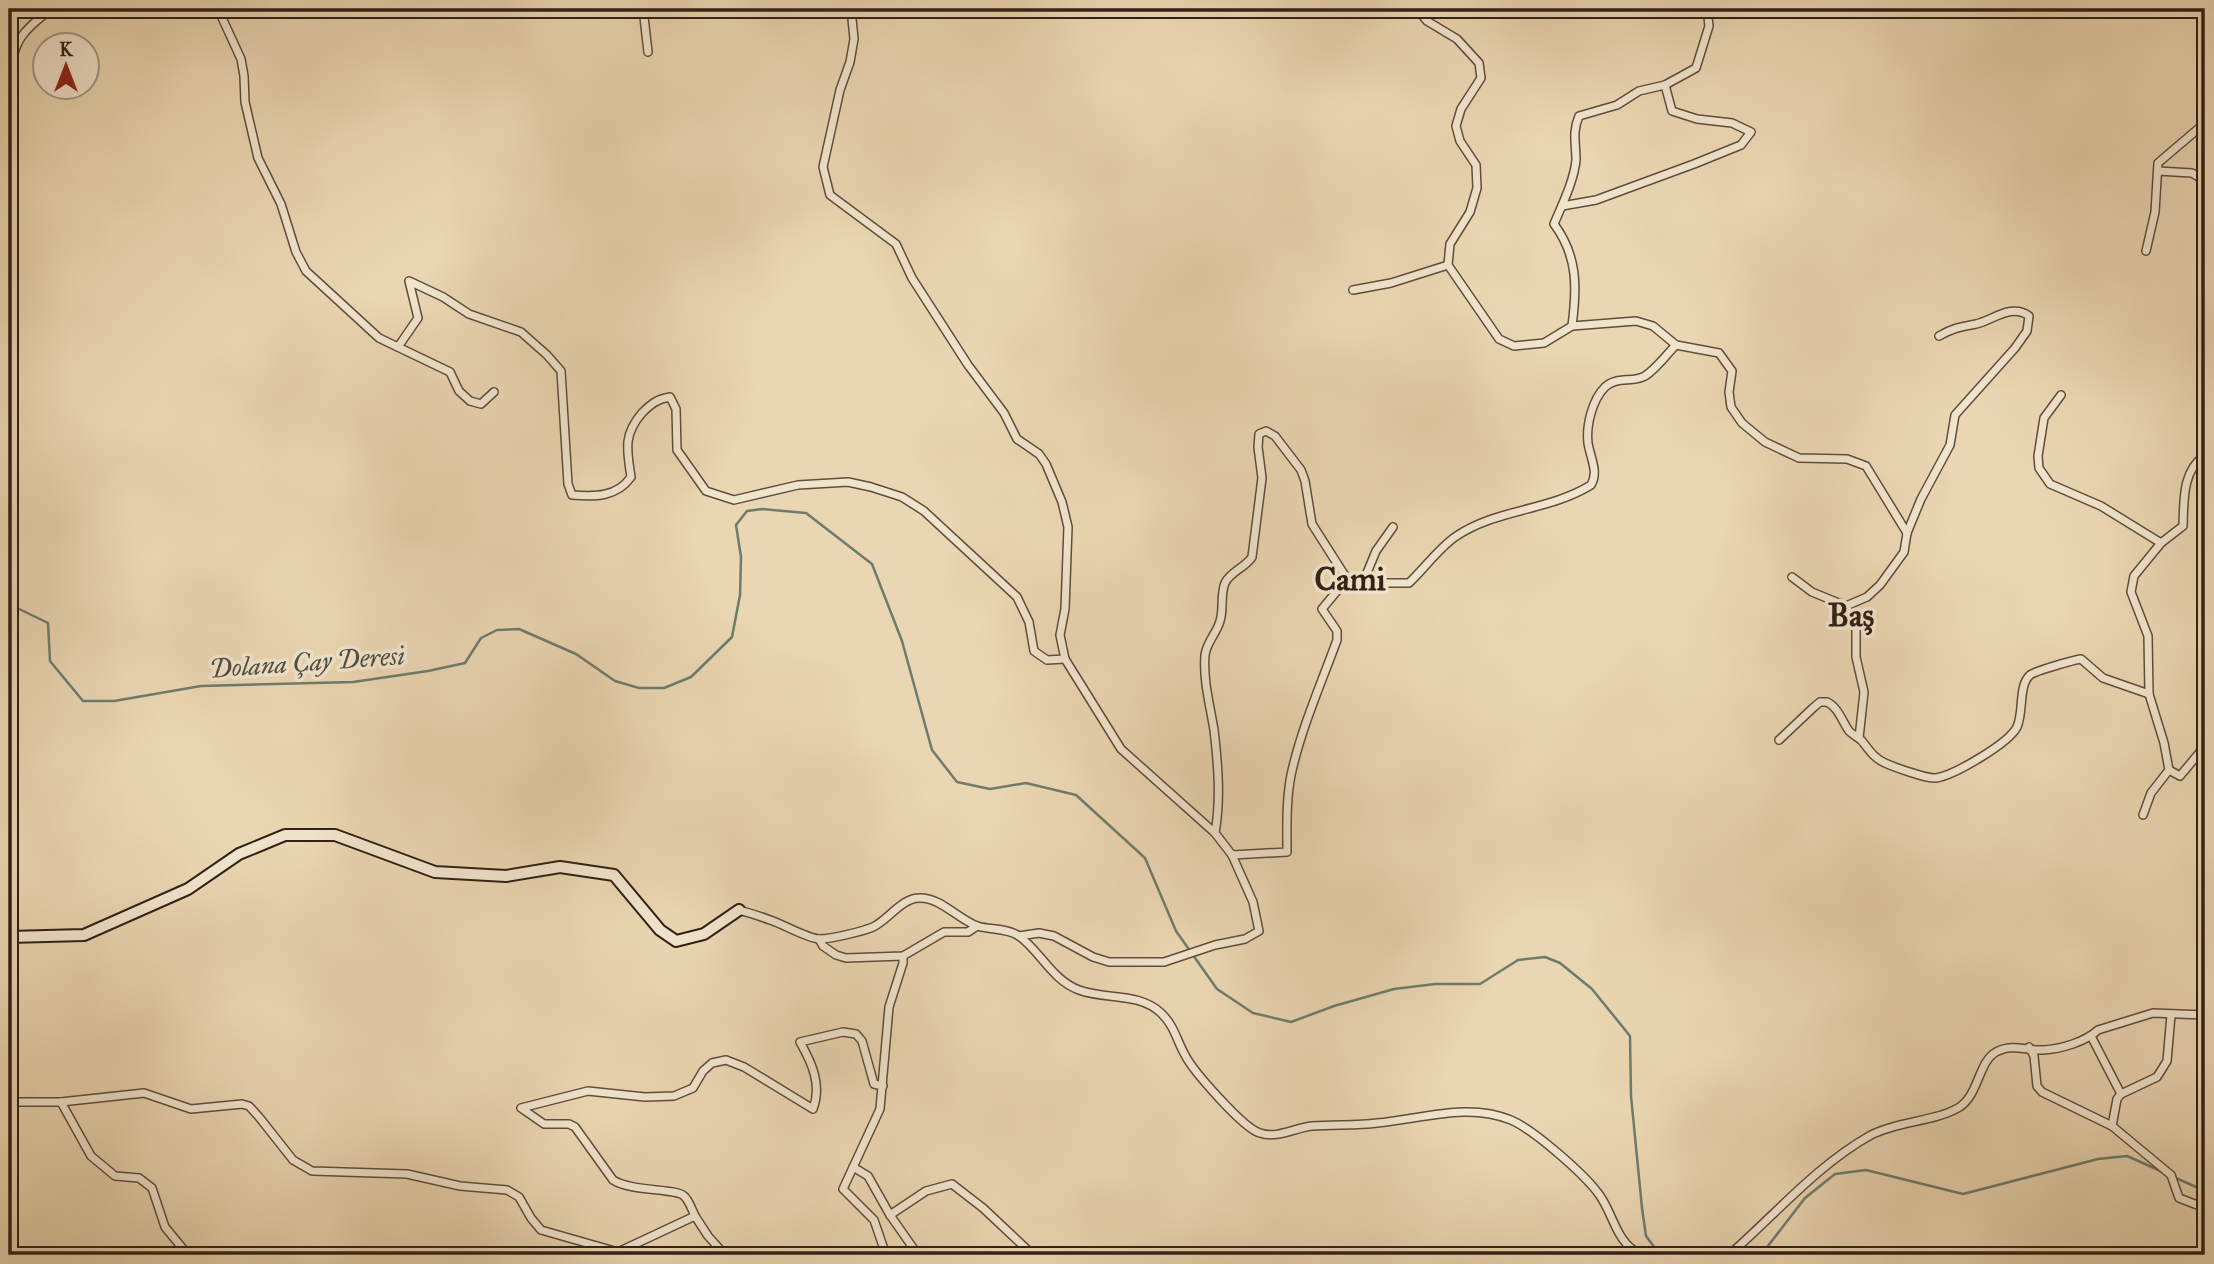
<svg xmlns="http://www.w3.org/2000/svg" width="2214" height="1264" viewBox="0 0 2214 1264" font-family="'IM FELL Great Primer',serif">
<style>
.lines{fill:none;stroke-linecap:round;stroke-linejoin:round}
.stream{stroke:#6e7c6d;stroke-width:2.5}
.street-casing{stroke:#5e4e3c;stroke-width:10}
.secondary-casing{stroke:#302114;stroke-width:14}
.street{stroke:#f1e4cd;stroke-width:7}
.secondary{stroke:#f1e4cd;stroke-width:10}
.labels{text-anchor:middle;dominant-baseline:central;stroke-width:7;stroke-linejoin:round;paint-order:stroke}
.water-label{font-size:26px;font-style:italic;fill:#4f4f40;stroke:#f1e4cd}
.district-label{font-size:32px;font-weight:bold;fill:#302114;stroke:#f1e4cd}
</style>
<rect width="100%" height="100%" fill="#ead6b2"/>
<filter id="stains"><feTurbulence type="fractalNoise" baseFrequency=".00286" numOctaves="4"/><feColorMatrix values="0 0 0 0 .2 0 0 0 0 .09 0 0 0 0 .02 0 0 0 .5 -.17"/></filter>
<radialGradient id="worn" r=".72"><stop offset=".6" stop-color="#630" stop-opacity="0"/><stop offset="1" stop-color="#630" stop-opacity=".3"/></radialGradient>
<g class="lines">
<g class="stream">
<path d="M9,606H13L48,623L50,661L83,701H114L201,686L353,682L428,671L465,663L481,638L497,630L519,629L576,654L615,681L639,688H664L691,677L732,637L740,595L741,557L736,525L747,511L762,509L806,513L872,564L902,641L932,750L957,782L990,789L1026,783L1076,795L1145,858L1176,931L1217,989L1253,1013L1291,1022L1334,1006L1394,989L1435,984H1480L1518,960L1545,957L1560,963L1592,989L1630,1036L1631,1096L1642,1208L1646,1236L1660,1255"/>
<path d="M2176,1178L2196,1187H2205"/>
<path d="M1761,1255L1805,1198L1835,1174L1866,1170L1963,1194L2098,1159L2127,1156L2163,1172"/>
</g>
<g class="street-casing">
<g id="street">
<path d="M218,9L241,59L244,76L245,102L258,158L281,204L296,252L306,271L379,338L450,372L459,391L470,401L481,404L494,392"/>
<path d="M641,9L644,17L648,52"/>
<path d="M851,9L854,39L850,62L840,90L823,167L830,195L896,244L912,278L968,365L1004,413L1017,439L1039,454L1046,464L1062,502L1068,527L1065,609L1060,635L1065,659L1121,749L1215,833L1232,855L1253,902L1259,931L1245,939L1215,945L1164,962H1109L1093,957L1054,936L1039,933L1019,936"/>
<path d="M1417,9L1427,21L1457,39L1479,63L1481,78L1461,109L1456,126L1460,141L1476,165L1477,188L1470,212L1450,244L1448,265L1499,339L1514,346L1544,343L1572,326L1636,321L1653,326L1676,345L1719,353L1732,371L1729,392L1731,407L1742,423L1765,442L1799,458L1847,459L1866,466L1907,533"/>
<path d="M9,78C14,39 22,32 51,9"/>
<path d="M9,93V118"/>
<path d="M2158,171L2192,173L2205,181"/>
<path d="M1562,206L1596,200L1694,164L1741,145L1751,132L1732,123L1697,119L1672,111L1665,85"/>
<path d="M2146,251L2155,212L2158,163L2205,123"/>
<path d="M1353,290L1391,283L1448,265"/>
<path d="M1572,326C1577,288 1578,256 1554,224C1562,205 1574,181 1576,160C1576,144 1572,132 1579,116L1617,105L1639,91L1665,85L1696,68L1709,26L1707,9"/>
<path d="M398,347L418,318L409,281L443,297L469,314L521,332L547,355L561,371L568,484L572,495C595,497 617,497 631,477C627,450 623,435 642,413C651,404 657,399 670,397L676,409L677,450L706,491L734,500L798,485L848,482L871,487L902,497L924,511L1017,597L1029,622L1034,651L1047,660L1065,659"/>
<path d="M2061,395L2044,418L2038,456L2039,468L2050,484L2101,506L2161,543"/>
<path d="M1792,577L1812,592L1846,606L1856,627V657L1864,692L1859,738"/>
<path d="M1347,579L1376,583H1409C1424,569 1438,549 1455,537C1495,509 1549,511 1591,485C1599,472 1590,457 1588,443C1586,426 1592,400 1605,387C1616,376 1633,383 1645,376C1657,368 1666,355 1676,345"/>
<path d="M1364,580L1376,551L1393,527"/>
<path d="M1846,606L1867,597L1880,585L1904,552L1907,533L1921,499L1950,445L1955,415L2015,348L2027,331L2029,316C2012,303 1993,320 1976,324C1960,327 1953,328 1939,336"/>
<path d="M1779,740L1814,707L1820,702H1827C1838,707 1842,721 1849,731C1853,735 1858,737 1862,741C1869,750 1874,758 1885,763C1894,767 1927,779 1936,778C1955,775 2009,743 2017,727C2024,712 2018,686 2030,675C2035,671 2074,660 2081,659L2103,678L2149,694"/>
<path d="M2169,770L2164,743L2149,694L2148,636L2131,592L2134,576L2161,543L2183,526C2184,500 2182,471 2205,455"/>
<path d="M2143,815L2151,793L2169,770L2180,776L2205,746"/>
<path d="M1215,833C1221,799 1218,764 1214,730C1210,705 1203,681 1205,655C1207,641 1217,633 1220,621C1224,609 1220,595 1225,583C1231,571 1245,568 1252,557L1262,478L1258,447L1259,434L1266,431L1275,436L1301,470L1305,481L1312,524L1347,579"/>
<path d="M1232,855L1287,852C1287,826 1286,801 1291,775C1301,729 1321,684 1337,640V631L1322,609L1347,579"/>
<path d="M739,910C749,913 760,916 770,920C783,924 808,939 820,939C831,939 864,931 873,927C888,920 902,898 919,898C940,897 958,919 977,926C990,930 1007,928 1019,936C1041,952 1052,980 1079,990C1106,1000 1139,992 1161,1013C1174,1025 1177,1041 1185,1055C1193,1071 1244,1129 1260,1133C1277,1139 1294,1128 1312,1126C1334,1124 1356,1126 1377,1123C1422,1119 1468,1102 1511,1120C1534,1130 1583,1173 1598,1193C1611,1209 1615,1236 1632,1249C1635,1252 1642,1254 1647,1255"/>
<path d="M819,939L823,946L836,955L846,958L903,956L944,932H968L977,926"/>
<path d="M2091,1036L2121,1094"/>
<path d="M2029,1047L2034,1056L2037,1086L2042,1092L2112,1126L2171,1175L2179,1198L2205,1208"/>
<path d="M9,1102H61L144,1093L191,1109L242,1104L249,1106L259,1117L293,1160L312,1171L407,1174L460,1186L507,1190L519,1197L531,1218L541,1230L618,1252L624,1255"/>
<path d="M61,1102L91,1156L115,1176L139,1178L152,1188L165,1227L188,1255"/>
<path d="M2112,1126L2117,1099L2121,1094L2157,1077L2167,1061L2171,1015"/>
<path d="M853,1167L868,1176L890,1215L918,1255"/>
<path d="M890,1215L926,1191L952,1184L983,1208L1033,1255"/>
<path d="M695,1216C692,1210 689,1200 684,1196C676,1188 632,1192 613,1180L575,1127L569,1124H544L521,1108L588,1091L645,1097L674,1096L693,1088L703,1071L712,1063L726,1060L744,1067L813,1109C822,1085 812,1063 800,1042L843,1032L856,1034L862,1041L874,1084L883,1086"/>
<path d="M618,1252L695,1216L708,1236L725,1255"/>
<path d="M886,1255L874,1220L843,1189L880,1109L889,1007L903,963V956"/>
<path d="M1729,1255C1775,1215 1817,1165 1871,1135C1898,1121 1933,1122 1958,1108C1979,1096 1978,1062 1996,1052C2012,1043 2028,1051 2043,1050C2061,1049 2085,1042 2098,1030L2153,1013L2205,1015"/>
</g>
</g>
<g class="secondary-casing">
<path id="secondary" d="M9,937L84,935L188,889L239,854L285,835H335L435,872L506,876L560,867L614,875L660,930L676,941L704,934L739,910"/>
</g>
<use href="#street" class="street"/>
<use href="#secondary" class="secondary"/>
</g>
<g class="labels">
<g class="water-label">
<text transform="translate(307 662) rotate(-4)">Dolana Çay Deresi</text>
</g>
<g class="district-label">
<text x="1350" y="579">Cami</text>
<text x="1851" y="615">Baş</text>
</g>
</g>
<rect width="2214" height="1264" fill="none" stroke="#ead6b2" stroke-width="35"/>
<rect x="10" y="10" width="2193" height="1243" fill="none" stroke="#302114" stroke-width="3.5"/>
<rect x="18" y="18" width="2179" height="1229" fill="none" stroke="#302114" stroke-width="2"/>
<g transform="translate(66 66)"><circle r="33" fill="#f1e4cd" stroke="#a49683" stroke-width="2"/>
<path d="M0-5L12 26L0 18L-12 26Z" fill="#8f2418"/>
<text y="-10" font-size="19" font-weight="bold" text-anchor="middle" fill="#302114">K</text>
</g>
<rect width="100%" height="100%" filter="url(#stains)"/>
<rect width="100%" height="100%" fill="url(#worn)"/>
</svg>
